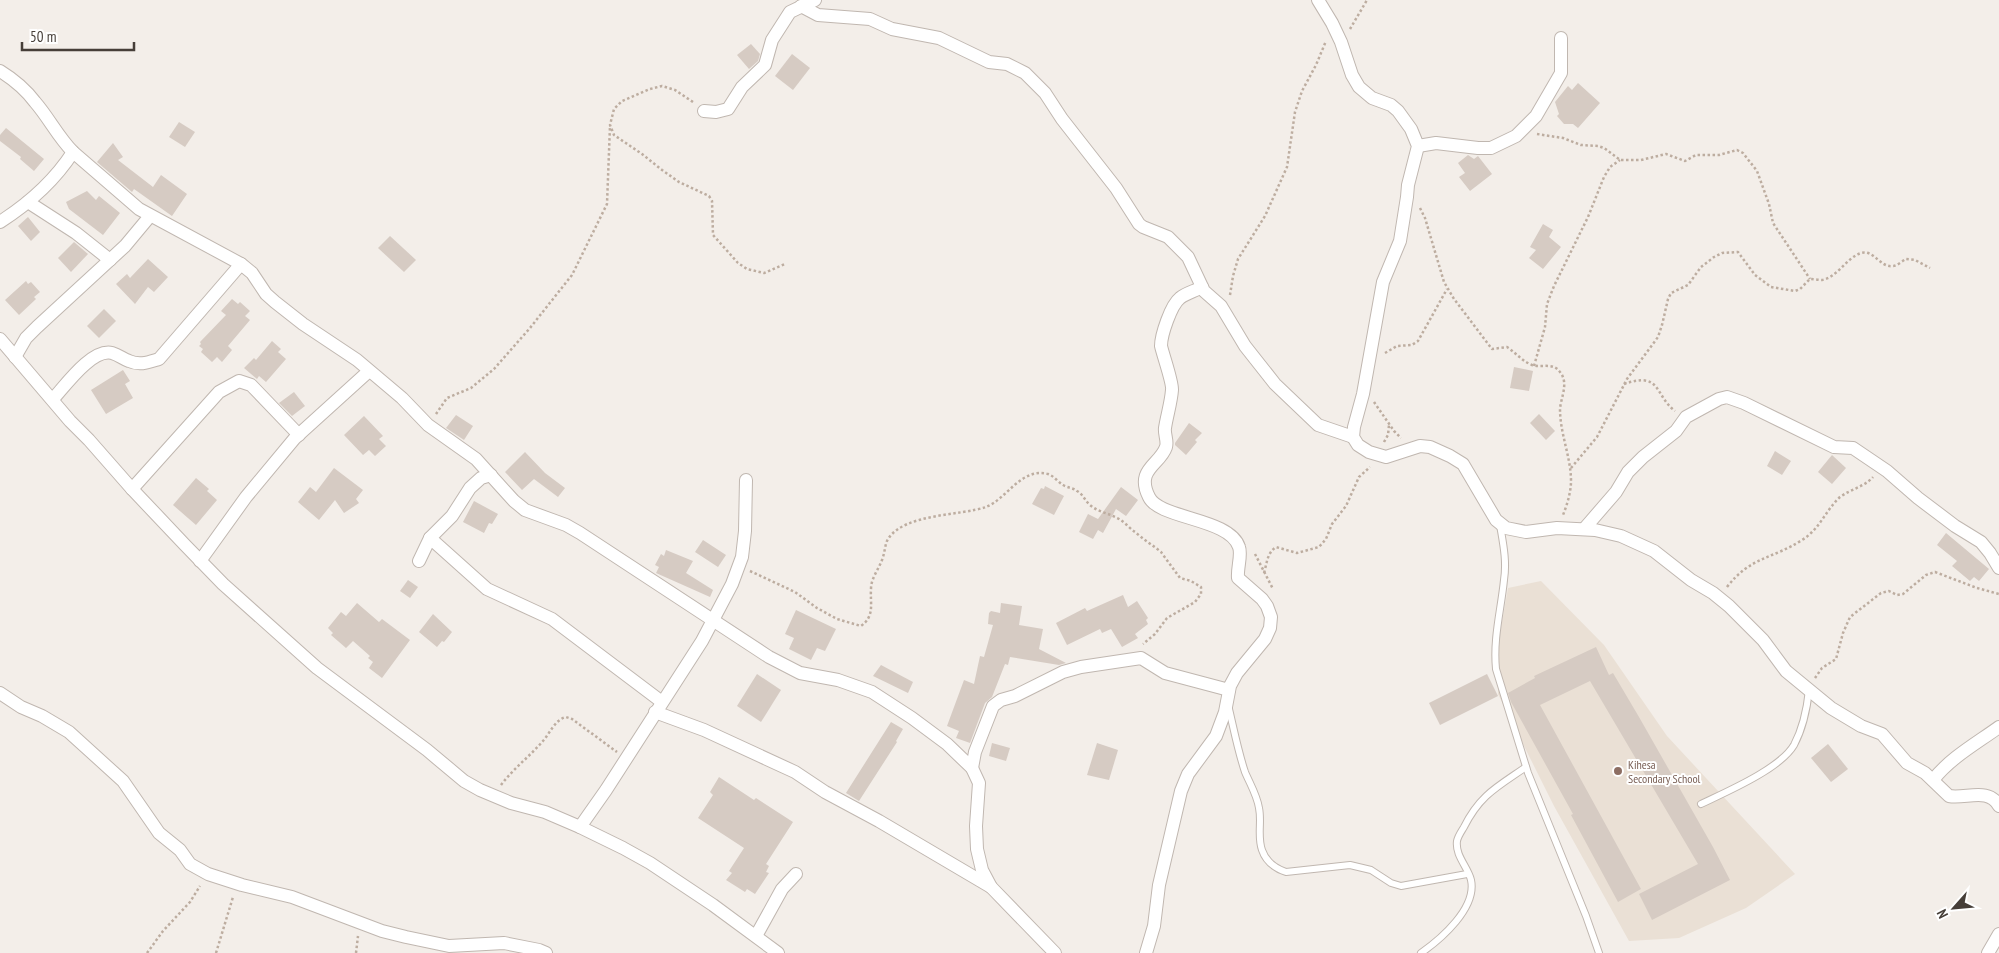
<svg xmlns="http://www.w3.org/2000/svg" width="1999" height="953" viewBox="0 0 1999 953" font-family="'PT Sans Narrow',sans-serif">
<style>
.education{fill:#eae0d5}
.building{fill:#d6cbc3}
.lines{fill:none;stroke-linecap:round;stroke-linejoin:round}
.service-casing{stroke:#c0b7b0;stroke-width:8}
.minor-casing{stroke:#c0b7b0;stroke-width:14}
.path{stroke:#bdada0;stroke-width:2.5;stroke-dasharray:2.5 2.5;stroke-linecap:butt}
.service{stroke:#fff;stroke-width:6}
.minor{stroke:#fff;stroke-width:12}
.education-dot{fill:#8d6e63;stroke:#fff;stroke-width:2}
.labels{text-anchor:middle;dominant-baseline:central;stroke-width:4;stroke-linejoin:round;paint-order:stroke}
.education-label{font-size:12px;fill:#785e54;stroke:#fff;text-anchor:start}
</style>
<rect width="100%" height="100%" fill="#f3eee9"/>
<path class="education" d="M1541,581L1604,645L1667,736L1795,874L1746,908L1679,938L1629,941L1554,806L1498,694L1499,639L1508,588Z"/>
<g class="building">
<path d="M751,44L760,54L758,61L749,69L737,55Z"/>
<path d="M792,54L810,68L793,90L775,76Z"/>
<path d="M1578,83L1600,103L1578,128L1573,124H1564L1557,116L1559,114L1555,102L1568,86L1572,90Z"/>
<path d="M179,122L195,132L185,147L169,137Z"/>
<path d="M6,128L44,159L34,171L20,159L21,157L0,141V135Z"/>
<path d="M113,143L123,157L118,160L153,187L161,175L187,194L172,216L134,189L132,192L97,162Z"/>
<path d="M1468,155L1474,159L1478,156L1492,174L1470,191L1459,177L1465,173L1458,163Z"/>
<path d="M87,191L96,200L99,196L120,213L103,235L69,209L66,202Z"/>
<path d="M28,217L40,232L31,241L18,226Z"/>
<path d="M1543,224L1553,230L1549,237L1561,247L1543,269L1529,258L1536,250L1530,247Z"/>
<path d="M390,236L416,260L404,272L378,248Z"/>
<path d="M74,242L88,254L71,272L58,258Z"/>
<path d="M148,259L168,277L154,292L148,287L135,304L116,284L127,274L130,278Z"/>
<path d="M26,281L28,284L31,282L40,292L34,297L36,299L19,315L5,300Z"/>
<path d="M232,299L238,304L240,302L250,311L245,316L250,320L228,346L232,350L222,362L217,357L212,362L201,352L203,349L199,346L201,344L200,342L226,315L221,311Z"/>
<path d="M104,309L116,321L99,338L87,326Z"/>
<path d="M272,341L281,349L278,352L286,359L266,382L259,376L257,379L244,368L254,358L256,360Z"/>
<path d="M1514,367L1533,371L1529,391L1510,388Z"/>
<path d="M123,370L130,381L125,384L133,398L106,414L91,390Z"/>
<path d="M294,392L305,406L292,416L279,403Z"/>
<path d="M1539,414L1555,431L1546,440L1530,423Z"/>
<path d="M456,415L473,426L464,440L446,428Z"/>
<path d="M364,416L383,436L379,439L386,446L375,456L369,450L363,455L344,435Z"/>
<path d="M1189,423L1202,433L1195,440L1197,442L1186,455L1175,445V443Z"/>
<path d="M1775,451L1791,461L1782,475L1767,466Z"/>
<path d="M525,452L545,473L565,488L558,497L534,479L522,490L505,472Z"/>
<path d="M1832,455L1846,468L1832,484L1818,472Z"/>
<path d="M334,468L363,490L356,499L359,503L344,513L335,500L319,520L298,502L310,487L316,492Z"/>
<path d="M196,478L209,489L207,491L217,500L196,525L173,505Z"/>
<path d="M1045,486L1064,496L1054,515L1032,504L1041,488L1044,489Z"/>
<path d="M1121,487L1138,500L1126,516L1116,509L1103,533L1098,530L1093,539L1079,532L1088,514L1098,519Z"/>
<path d="M474,501L498,514L492,524L489,523L484,533L463,522Z"/>
<path d="M1946,533L1989,569L1979,581L1974,577L1970,581L1952,566L1957,561L1937,545Z"/>
<path d="M703,540L726,555L718,567L695,552Z"/>
<path d="M666,550L693,561L686,573L713,590L710,597L656,573L659,567L655,565L661,554L664,556Z"/>
<path d="M408,580L418,587L410,598L400,591Z"/>
<path d="M1123,595L1128,607L1137,601L1148,618L1146,620L1148,624L1135,634L1138,638L1122,647L1111,629L1102,633L1100,629L1067,645L1056,623L1085,608L1087,611Z"/>
<path d="M357,603L379,622L382,619L410,640L382,678L369,668L373,662L368,658L370,656L353,641L346,648L331,635L333,633L328,628L341,612L346,616Z"/>
<path d="M1001,603L1022,606L1019,625L1043,629L1039,649L1066,663L1059,665L1010,657L1008,665L1005,664L992,697L985,703L970,743L956,738L959,731L947,726L964,680L974,684L980,656L984,657L993,625L988,624L989,613L991,611L1000,613Z"/>
<path d="M796,610L836,629L825,651L817,648L811,660L789,649L794,638L785,634Z"/>
<path d="M433,614L452,632L444,642L442,641L437,647L419,632Z"/>
<path d="M1596,647L1609,675L1613,673L1639,717L1713,847L1730,880L1652,920L1639,894L1698,864L1590,681L1540,705L1641,889L1618,902L1571,815L1573,814L1511,702L1508,693L1535,678L1534,676Z"/>
<path d="M881,665L913,682L908,693L873,676Z"/>
<path d="M757,674L781,690L761,722L737,706Z"/>
<path d="M1487,674L1498,696L1440,725L1429,703Z"/>
<path d="M891,722L903,729L896,741L897,742L859,801L846,793Z"/>
<path d="M992,743L1010,748L1006,761L989,756Z"/>
<path d="M1097,743L1118,750L1109,780L1087,775Z"/>
<path d="M1828,744L1848,769L1831,782L1811,758Z"/>
<path d="M719,777L754,800L756,798L793,822L766,864L769,866L766,872L769,873L755,894L747,889L745,892L726,880L732,873L729,871L744,848L698,818L713,795L710,792Z"/>
</g>
<g class="lines">
<g class="service-casing">
<g id="service">
<path d="M1500,525C1503,543 1507,561 1504,580C1501,610 1493,638 1496,669L1528,773L1586,916L1599,953"/>
<path d="M1229,709C1234,730 1238,751 1245,772C1250,784 1257,795 1259,808C1262,822 1257,836 1262,850C1266,862 1274,868 1286,872L1350,865L1371,870L1391,883L1401,886L1467,874"/>
<path d="M1701,804C1726,792 1780,769 1794,745C1803,728 1807,709 1809,690"/>
<path d="M1421,953C1441,939 1477,908 1471,880C1468,867 1455,856 1457,841C1458,836 1461,832 1464,827C1480,795 1497,787 1526,767"/>
</g>
</g>
<g class="minor-casing">
<g id="minor">
<path d="M1318,0L1332,23L1341,42L1352,75L1359,87L1372,98L1391,105L1398,111L1411,129L1418,146L1408,185L1407,197L1400,241L1383,282L1363,394L1354,427L1353,437L1358,445L1369,452L1386,457L1420,446L1430,447L1450,456L1463,464L1496,520L1506,528L1526,532L1557,528L1595,530L1621,536L1654,551L1691,580L1713,593L1729,606L1763,640L1786,671L1831,708L1861,726L1882,734L1907,763L1925,773L1949,796C1966,799 1989,787 1999,806"/>
<path d="M801,6L818,15L870,19L892,29L939,38L989,62L1007,64L1025,73L1045,93L1062,119L1116,188L1139,224L1143,227L1168,237L1188,257L1204,291L1221,306L1245,346L1275,384L1318,425L1353,437"/>
<path d="M0,71C13,79 26,90 35,102C49,118 58,137 73,152L139,209L241,264L252,273L266,294L275,302L303,324L357,360L402,398L428,425L476,459L514,501L525,510L566,525L580,533L769,657L800,673L838,680L872,692L912,718L947,744L972,768L979,783L976,826L977,849L982,870L991,887L1055,953"/>
<path d="M704,111L716,112L728,109L742,87L765,65L772,40L790,12L815,0"/>
<path d="M1418,146L1436,143L1478,148H1491L1516,136L1536,116L1561,73V38"/>
<path d="M28,202L76,233L110,260"/>
<path d="M0,222C28,204 55,180 73,152"/>
<path d="M0,339L70,421L89,440L132,489L185,545L223,584L317,668L427,750L464,781L480,790L511,803L545,812L580,827L623,848L650,863L713,905L778,953"/>
<path d="M15,357L26,338L37,327L125,246L150,216"/>
<path d="M53,399C65,386 92,348 112,353C119,355 123,359 129,361C140,366 149,362 159,359L241,264"/>
<path d="M132,489L219,392L239,381L251,385L299,435"/>
<path d="M1584,529L1616,492L1628,472L1643,457L1676,431L1686,417L1719,399L1727,397L1744,403L1834,447L1853,448L1887,471L1918,498L1955,526L1981,542L1990,553L1999,568"/>
<path d="M430,538L487,589L552,619L662,702"/>
<path d="M200,561L246,497L295,438L369,371"/>
<path d="M419,561L430,538L452,516L470,488L481,478L491,475"/>
<path d="M0,693L21,707L42,716L69,732L123,781L159,833L180,850L190,864L208,874L242,885L292,897L382,931L406,937L449,946L504,943L539,950L546,953"/>
<path d="M655,712L704,730L795,772L825,792L879,821L991,887"/>
<path d="M972,768L975,752L993,706L1001,700L1015,696L1063,672L1081,667L1141,658L1165,673L1229,690"/>
<path d="M1933,780C1950,758 1977,743 1999,727"/>
<path d="M580,827L606,790L702,641L732,584L742,557L745,531L746,480"/>
<path d="M756,936L782,889L796,874"/>
<path d="M1146,953L1154,926L1159,885L1181,791L1188,774L1216,736L1225,712L1230,686L1237,673L1265,639L1270,628L1271,617L1267,606L1262,599L1238,578C1237,568 1242,555 1239,547C1230,518 1159,519 1149,497C1135,469 1160,465 1166,447C1168,441 1164,434 1165,428C1167,415 1171,403 1172,390C1173,383 1163,355 1161,346C1161,335 1171,305 1180,298C1186,293 1195,291 1202,287"/>
<path d="M1988,953L1999,934"/>
</g>
</g>
<g class="path">
<path d="M1350,29L1367,0"/>
<path d="M693,102L675,90L662,86L650,89L622,101L614,109L610,125L614,135L642,154L662,170L679,182L709,196L712,201L713,235L738,263L747,269L764,273L785,264"/>
<path d="M1537,134L1563,138L1581,145L1598,146L1604,148L1620,160H1641L1666,154L1685,161L1696,155H1719L1737,150L1743,153L1757,171L1769,204L1773,223L1810,279"/>
<path d="M1420,208L1425,218L1444,282L1454,299L1492,349L1507,347C1516,353 1522,361 1532,365C1542,368 1553,362 1560,372C1569,383 1561,397 1560,409C1560,434 1571,457 1571,481C1571,492 1567,505 1563,515"/>
<path d="M1230,295L1233,276L1238,259L1265,216L1287,167L1295,112L1302,91L1316,65L1326,41"/>
<path d="M1385,353L1397,346L1412,345L1418,341L1447,289"/>
<path d="M1534,366L1545,327L1547,304L1554,286L1588,217L1604,177L1610,167L1620,160"/>
<path d="M1624,384C1662,371 1654,395 1675,411"/>
<path d="M1374,402L1394,431L1401,438"/>
<path d="M436,414L447,398L471,388L494,369L530,328L572,275L607,204L610,126"/>
<path d="M1384,442L1388,435L1389,425"/>
<path d="M1571,468L1597,437L1627,379L1658,337L1662,325L1668,299L1671,293L1688,285L1701,267L1714,257L1722,253L1738,252L1755,275L1771,287L1795,291L1800,289L1810,279C1814,279 1818,280 1822,280C1838,277 1846,258 1861,253C1874,249 1880,268 1893,266C1897,266 1902,261 1906,259L1915,260L1930,268"/>
<path d="M1255,554L1273,589"/>
<path d="M750,571L795,592L817,608L837,619L861,626C875,616 870,604 871,589C871,577 880,568 883,557C885,551 885,544 888,539C905,513 960,516 986,507C1007,499 1021,467 1048,474C1054,476 1058,482 1063,485C1068,488 1074,488 1077,491C1083,494 1085,501 1090,505C1098,512 1108,513 1117,518C1124,521 1129,528 1135,532C1142,538 1149,543 1156,548L1161,552L1180,578L1191,581L1201,587V594L1195,602L1167,618L1155,634L1143,644"/>
<path d="M1264,573C1267,563 1267,553 1276,547L1297,553L1319,547L1326,539L1332,524L1346,506L1359,477L1370,467"/>
<path d="M1727,587C1751,556 1773,559 1802,540C1820,529 1825,511 1840,497C1851,489 1864,487 1873,477"/>
<path d="M1815,678L1822,668L1836,659L1843,633L1850,617L1881,593L1889,591L1897,595L1903,594L1926,575L1935,572L1977,588L1999,594"/>
<path d="M501,785C513,769 529,757 542,742C550,734 554,720 566,717L572,719L617,752"/>
<path d="M147,953L163,931L190,902L200,886"/>
<path d="M216,953L233,897"/>
<path d="M356,953L358,936"/>
</g>
<use href="#service" class="service"/>
<use href="#minor" class="minor"/>
</g>
<circle class="education-dot" cx="1618" cy="771" r="5"/>
<g class="labels">
<g class="education-label">
<text x="1628" y="764">Kihesa<tspan x="1628" dy="14">Secondary School</tspan></text>
</g>
</g>
<g transform="translate(1954 908) rotate(243)" stroke="#ffffff" stroke-width="4" paint-order="stroke">
<path d="M0-4L9 19L0 12L-9 19Z" fill="#463e38"/>
<text y="-8" font-size="14" font-weight="bold" text-anchor="middle" fill="#463e38">N</text>
</g>
<path d="M22 42v8h112v-8" fill="none" stroke="#463e38" stroke-width="2.5"/>
<text x="30" y="42" font-size="15" fill="#463e38" stroke="#ffffff" stroke-width="4" paint-order="stroke">50 m</text>
</svg>
